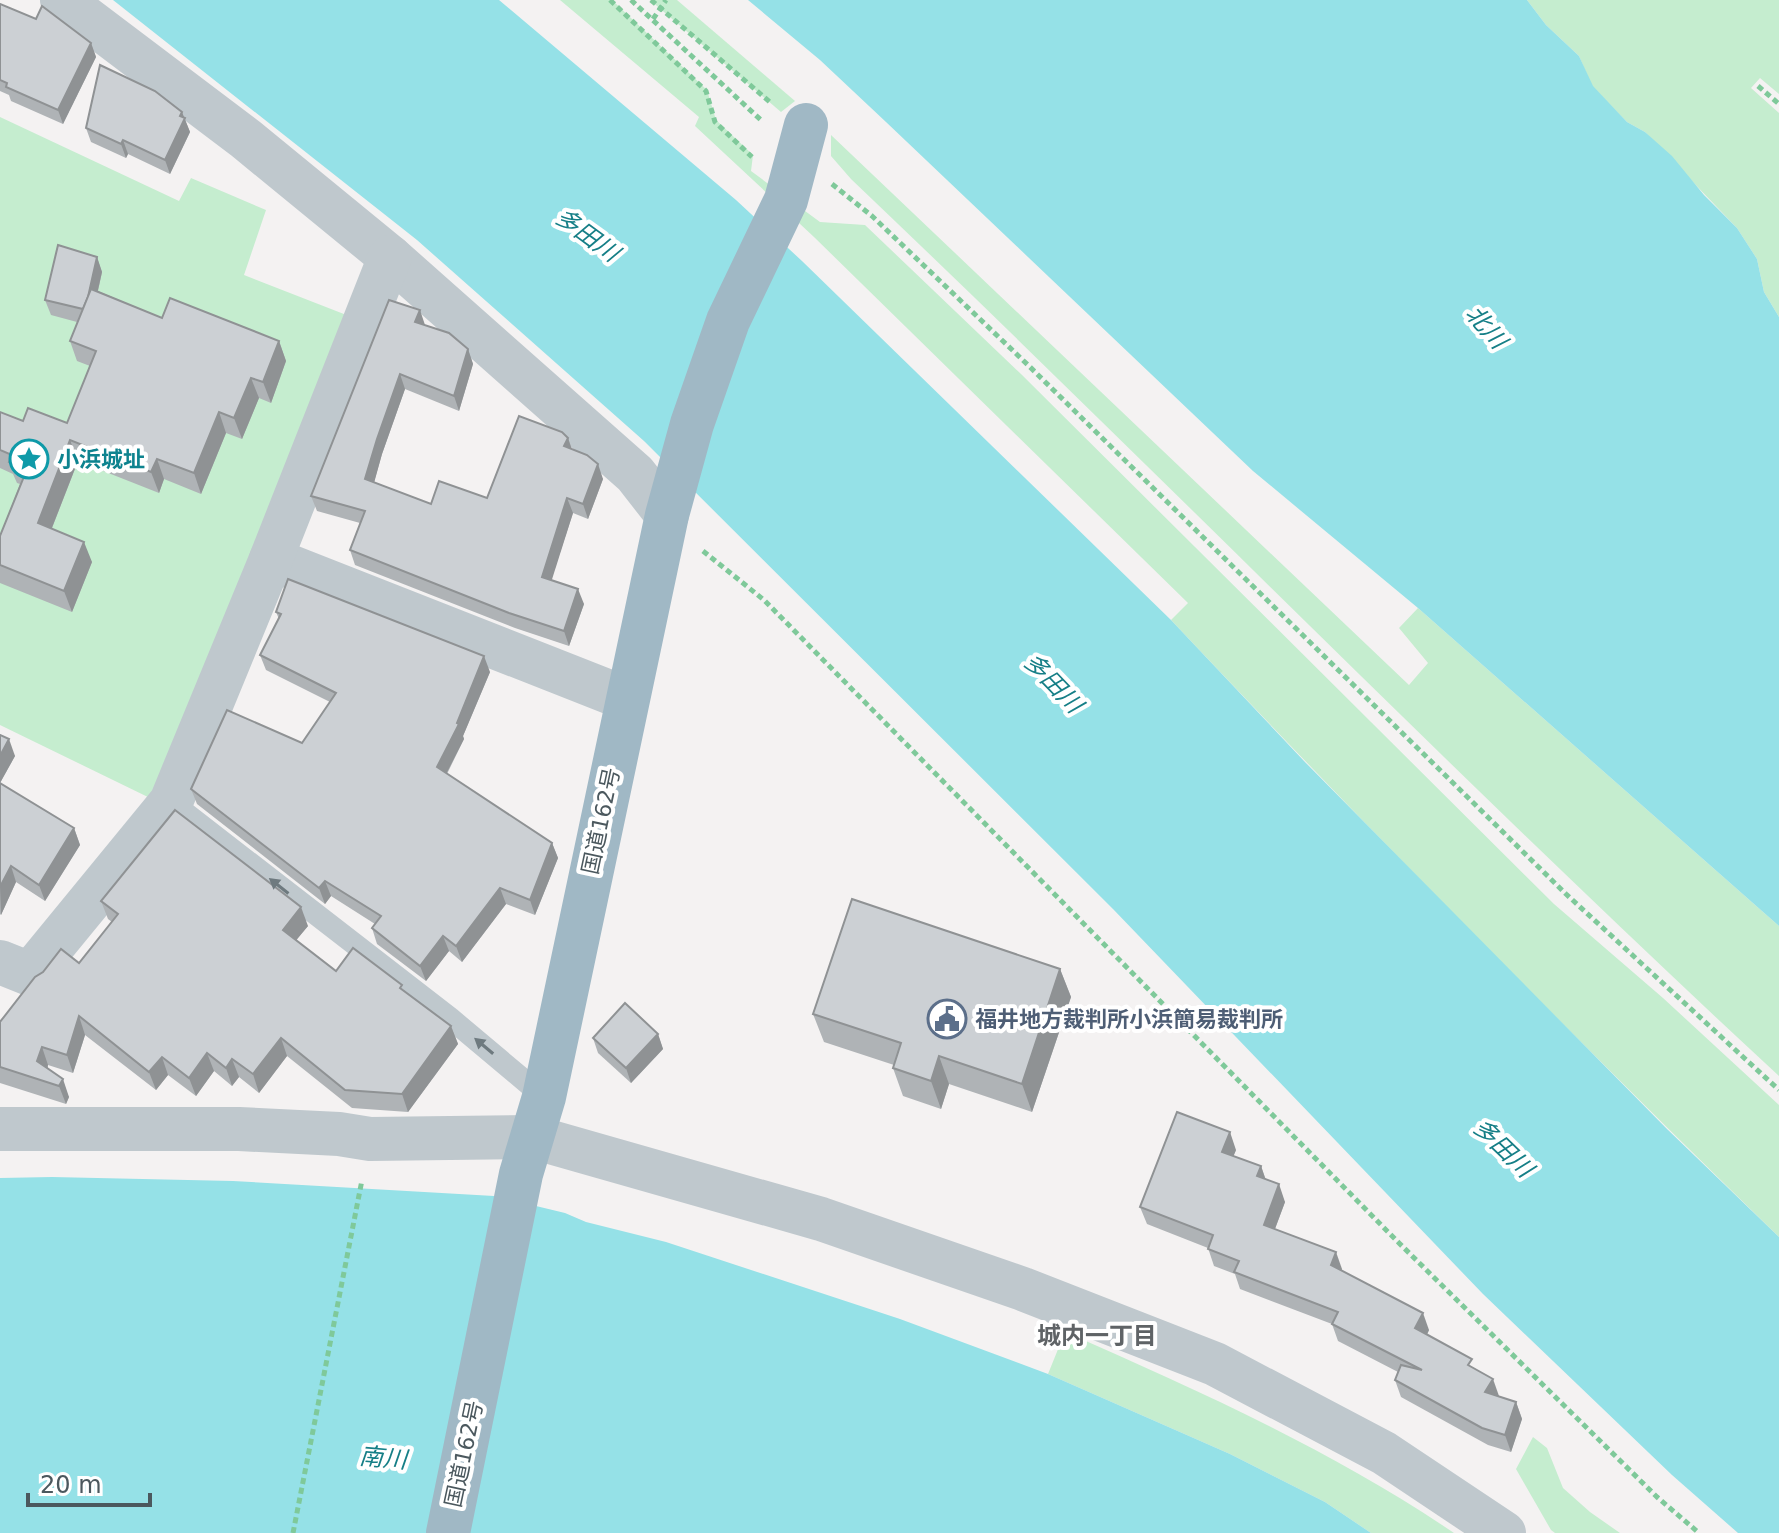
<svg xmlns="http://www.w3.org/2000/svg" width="1779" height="1533" viewBox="0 0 1779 1533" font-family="'DejaVu Sans','Noto Sans JP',sans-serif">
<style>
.green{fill:#c5edcf}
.water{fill:#95e1e7}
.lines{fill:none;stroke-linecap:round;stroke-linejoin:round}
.path{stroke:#7fc99a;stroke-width:5;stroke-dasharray:6 4;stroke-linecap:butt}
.service{stroke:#bfc8cd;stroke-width:22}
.minor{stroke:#bfc8cd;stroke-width:44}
.tertiary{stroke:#bfc8cd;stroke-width:44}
.trunk{stroke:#a0b8c5;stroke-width:44}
.wall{fill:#afb3b6}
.shaded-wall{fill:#8f9294}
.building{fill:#ccd0d4;stroke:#8f9294;stroke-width:2}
.oneway{fill:#6e7a7f}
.labels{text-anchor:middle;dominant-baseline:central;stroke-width:8;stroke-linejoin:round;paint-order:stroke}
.culture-label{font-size:22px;font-weight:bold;fill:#0d838f;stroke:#fff;text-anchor:start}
.street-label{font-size:22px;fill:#4b585e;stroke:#fff}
.service-label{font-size:22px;font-weight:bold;fill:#4e5e75;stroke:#fff;text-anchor:start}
.water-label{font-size:24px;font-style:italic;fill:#167f87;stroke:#fff}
.neighbourhood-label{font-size:24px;font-weight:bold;fill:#5f6366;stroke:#fff}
</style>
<rect width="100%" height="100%" fill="#f4f2f2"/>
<g class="green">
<path d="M560,0H612L707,90L716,120L753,155L751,171L820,222L865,225L1021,374L1554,904L1663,998L1779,1105V1237C1572,1036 1369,830 1171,620L1188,603L814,237L695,126L699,117Z"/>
<path d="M650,0H677L795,101L781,112Z"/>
<path d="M1527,0H1779V94L1760,78L1751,88L1779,113V317L1764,292L1757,259L1737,228L1645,132L1627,122L1592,86L1579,56L1546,25Z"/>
<path d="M0,117L179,201L191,178L266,210L244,275L349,316L152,799L0,725Z"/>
<path d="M831,135L1409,685L1428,663L1399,628L1418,608L1779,926V1076C1463,784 1163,476 851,179L831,156Z"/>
<path d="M1065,1332C1198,1390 1333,1451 1454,1533H1371L1325,1502L1230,1454L1048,1374Z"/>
<path d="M1533,1437L1547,1448L1563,1488L1590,1512L1620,1533H1555L1551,1530L1516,1469Z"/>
</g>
<g class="water">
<path d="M113,0H499L736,200L802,261L1171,620L1304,761L1667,1129L1779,1237V1533H1738L1672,1475L1483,1294L1113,909L644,441L417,240Z"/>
<path d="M748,0H1527L1546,25L1579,56L1593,86L1627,122L1645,132L1672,156L1704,195L1737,228L1757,259L1764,292L1779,317V926L1418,608L1253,471L886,122L820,60Z"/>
<path d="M52,1177L233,1181L494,1196L565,1213L586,1222L666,1242L900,1319L1048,1374L1230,1454L1325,1502L1371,1533H0V1178Z"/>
</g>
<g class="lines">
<g class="path">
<path d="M610,0L706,91L715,122L752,157"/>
<path d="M631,0L762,121"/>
<path d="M651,0L771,103"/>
<path d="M653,19L666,0"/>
<path d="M1758,86L1779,104"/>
<path d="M832,184L872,216L1029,366L1566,894L1779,1090"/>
<path d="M703,551L764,600L1399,1243L1657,1497L1699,1533"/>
<path d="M293,1533L362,1180"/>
</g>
<path class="service" d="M171,802L450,1018L544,1097"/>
<g class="minor">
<path d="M62,0L246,139L390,257L635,474L667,515"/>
<path d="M271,559L627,699"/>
<path d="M0,962L30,974L171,802L271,559L390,257"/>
<path d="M0,1129H239L339,1134L370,1139L533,1137"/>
</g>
<path class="tertiary" d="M533,1137L821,1219L1023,1289L1215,1364L1384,1453L1504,1533"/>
<path class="trunk" d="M448,1533L521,1174L544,1097L667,515L692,424L728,321L786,200L806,125"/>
</g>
<g class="wall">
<path d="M0,4L91,43L96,57L63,124L11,101L9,95L0,91Z"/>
<path d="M184,117L190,132L170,174L128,154L126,158L91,142L86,128Z"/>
<path d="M97,257L102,272L98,291L162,318L279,341L286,361L271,403L259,398L242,439L226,433L201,494L164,479L159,493L78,461L52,528L92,562L72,612L0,583V536L20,484L17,483L13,474L0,468V412L23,421L67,423L90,366L77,361L70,341L77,322L51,315L45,300Z"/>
<path d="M425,325L468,349L473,364L459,411L405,389L382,454L374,482L431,504L487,498L568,438L572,449L603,479L588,519L573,513L551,580L584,604L569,646L515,628L355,565L350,550L360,523L317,511L311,496Z"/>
<path d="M276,612L490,672L463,736L464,739L447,774L552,843L558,858L535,915L506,904L462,962L449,951L426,981L377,944L372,928L375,924L331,896L325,904L197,804L191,789L302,743L330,702L266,670L260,655L279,619Z"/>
<path d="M0,735L15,756L0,783L74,828L80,845L45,901L16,882L1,915L0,914Z"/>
<path d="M101,901L308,926L296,940L336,971L404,991L451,1026L458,1044L408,1112L352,1108L287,1056L259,1093L239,1077L232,1086L214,1071L196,1096L168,1075L156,1090L85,1035L73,1073L48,1065V1068L69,1097L66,1104L0,1083V1022L79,963L112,922L108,919Z"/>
<path d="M1060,969L1071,997L1032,1112L949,1084L941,1109L903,1096L893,1068L894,1065L824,1042L813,1014Z"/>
<path d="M658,1034L663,1049L631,1083L598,1053L593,1038Z"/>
<path d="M1236,1150L1233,1156L1261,1166L1266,1180L1285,1202L1275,1229L1342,1269L1341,1271L1429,1330L1427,1335L1475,1369L1499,1396L1516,1402L1522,1419L1511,1452L1488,1445L1401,1397L1395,1380L1398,1372L1338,1341L1332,1324L1240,1289L1235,1274L1214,1266L1208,1248L1147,1224L1140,1207Z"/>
</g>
<g class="shaded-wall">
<path d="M91,43L96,57L63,124L58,110Z"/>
<path d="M182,112L190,132L170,174L165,160Z"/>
<path d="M123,140L128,154L126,158L121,144Z"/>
<path d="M97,257L102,272L90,325L85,310Z"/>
<path d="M420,310L425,325L421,338L415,322Z"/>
<path d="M279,341L286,361L271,403L263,382Z"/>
<path d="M468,349L473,364L459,411L454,396Z"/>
<path d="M400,374L405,389L382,454L371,494L365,479L377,439Z"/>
<path d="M251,378L259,398L242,439L234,418Z"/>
<path d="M219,412L226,433L201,494L194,473Z"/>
<path d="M568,438L573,453L564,446Z"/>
<path d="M70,440L78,461L46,543L38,523Z"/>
<path d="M157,459L164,479L159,493L151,472Z"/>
<path d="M598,464L603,479L588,519L583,504Z"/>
<path d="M567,498L573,513L548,592L542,577Z"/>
<path d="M84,542L92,562L72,612L64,591Z"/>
<path d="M578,589L584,604L569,646L564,631Z"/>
<path d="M484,656L490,672L463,736L464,739L442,782L437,767Z"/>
<path d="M9,739L15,756L0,783V756Z"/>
<path d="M74,828L80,845L45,901L39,885Z"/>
<path d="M552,843L558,858L535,915L530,900Z"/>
<path d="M11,866L16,882L1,915L0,887Z"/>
<path d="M325,881L331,896L325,904L319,888Z"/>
<path d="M500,888L506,904L462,962L456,946Z"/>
<path d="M301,907L308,926L289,949L283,930Z"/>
<path d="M443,936L449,951L426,981L420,966Z"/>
<path d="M1060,969L1071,997L1032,1112L1022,1084Z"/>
<path d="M79,1016L85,1035L73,1073L67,1055Z"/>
<path d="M451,1026L458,1044L408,1112L402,1094Z"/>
<path d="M658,1034L663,1049L631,1083L626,1068Z"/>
<path d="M281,1038L287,1056L259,1093L253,1074Z"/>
<path d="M42,1047L48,1065L44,1079L37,1061Z"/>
<path d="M207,1053L214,1071L196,1096L189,1078Z"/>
<path d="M939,1056L949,1084L941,1109L931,1081Z"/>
<path d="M162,1057L168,1075L156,1090L149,1072Z"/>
<path d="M232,1059L239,1077L232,1086L226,1068Z"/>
<path d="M63,1079L69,1097L66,1104L59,1086Z"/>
<path d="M1230,1132L1236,1150L1228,1170L1222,1152Z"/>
<path d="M1261,1166L1267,1184L1257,1176Z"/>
<path d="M1279,1184L1285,1202L1270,1242L1264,1225Z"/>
<path d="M1336,1252L1342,1269L1337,1283L1331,1265Z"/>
<path d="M1423,1313L1429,1330L1421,1346L1415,1328Z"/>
<path d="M1493,1379L1499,1396L1485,1392Z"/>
<path d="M1516,1402L1522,1419L1511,1452L1505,1435Z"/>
</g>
<g class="building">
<path d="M0,4L36,19L42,6L91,43L58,110L6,87L7,83L0,80Z"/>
<path d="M100,65L155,91L182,112L180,116L185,118L165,160L123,140L121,144L86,128Z"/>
<path d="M58,245L97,257L88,297L83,309L45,300Z"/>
<path d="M91,289L162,318L170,298L279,341L263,382L251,378L234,418L219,412L194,473L157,459L151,472L70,440L38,523L84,542L64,591L0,565V536L27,469L9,462L12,455L0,450V412L23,421L28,408L67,423L96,351L70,341Z"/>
<path d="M389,300L420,310L415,322L449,333L468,349L454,396L400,374L377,439L365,479L431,504L439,481L487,498L519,416L562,432L568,438L564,446L587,455L598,464L583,504L567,498L542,577L578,589L564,631L509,613L350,550L365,511L311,496Z"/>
<path d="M288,579L484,656L457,723L459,724L437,767L552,843L530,900L500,888L456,946L443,936L420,966L372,928L381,916L325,881L319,888L191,789L227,710L302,743L336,693L260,655L281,614L276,612Z"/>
<path d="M0,735L9,739L0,756Z"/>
<path d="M0,783L74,828L39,885L11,866L0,887Z"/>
<path d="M175,810L301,907L283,930L336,971L353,948L402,985L400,988L451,1026L402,1094L345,1090L281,1038L253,1074L232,1059L226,1068L207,1053L189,1078L162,1057L149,1072L79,1016L67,1055L42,1047L37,1061L63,1079L59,1086L0,1067V1022L35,977L43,972L61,949L79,963L118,914L101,901Z"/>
<path d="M852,899L1060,969L1022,1084L939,1056L931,1081L893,1068L901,1043L813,1014Z"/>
<path d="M625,1003L658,1034L626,1068L593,1038Z"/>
<path d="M1177,1112L1230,1132L1222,1152L1261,1166L1257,1176L1279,1184L1264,1225L1336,1252L1331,1265L1423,1313L1415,1328L1472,1359L1468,1365L1493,1379L1485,1392L1516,1402L1505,1435L1482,1428L1395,1380L1401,1365L1422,1370L1332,1324L1338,1312L1234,1272L1239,1261L1208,1249L1213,1235L1140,1207Z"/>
</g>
<defs><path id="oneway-solid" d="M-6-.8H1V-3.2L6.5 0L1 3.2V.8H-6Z" transform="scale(2)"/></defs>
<g class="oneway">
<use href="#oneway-solid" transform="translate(279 886) rotate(-142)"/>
<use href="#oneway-solid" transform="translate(484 1046) rotate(-140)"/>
</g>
<defs>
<g id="sight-ring" transform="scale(2)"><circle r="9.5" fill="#fff" stroke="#0f9aa8" stroke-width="1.5"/><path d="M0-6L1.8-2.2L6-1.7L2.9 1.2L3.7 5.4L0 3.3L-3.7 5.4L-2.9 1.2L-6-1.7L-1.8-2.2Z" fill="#0f9aa8"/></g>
<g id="civic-ring" transform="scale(2)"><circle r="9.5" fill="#fff" stroke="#5c6f8a" stroke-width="1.5"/><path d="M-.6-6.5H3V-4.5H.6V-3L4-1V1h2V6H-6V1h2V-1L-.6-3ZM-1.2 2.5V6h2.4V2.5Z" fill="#5c6f8a"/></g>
</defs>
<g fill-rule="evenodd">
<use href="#sight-ring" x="29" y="459"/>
<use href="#civic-ring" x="947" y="1019"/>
</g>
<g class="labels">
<g class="culture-label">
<text x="57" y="459">小浜城址</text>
</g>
<g class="street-label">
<text transform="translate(601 821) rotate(-78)">国道162号</text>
<text transform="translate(464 1454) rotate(-78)">国道162号</text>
</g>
<g class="service-label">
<text x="975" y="1019">福井地方裁判所小浜簡易裁判所</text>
</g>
<g class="water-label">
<text transform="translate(587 235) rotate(36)">多田川</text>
<text transform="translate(1486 327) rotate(49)">北川</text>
<text transform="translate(1053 683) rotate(46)">多田川</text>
<text transform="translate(1503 1148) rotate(44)">多田川</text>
<text transform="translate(383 1458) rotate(5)">南川</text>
</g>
<g class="neighbourhood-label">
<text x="1097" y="1336">城内一丁目</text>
</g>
</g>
<path d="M28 1493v12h122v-12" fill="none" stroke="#4b585e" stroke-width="4"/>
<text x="40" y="1493" font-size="24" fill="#4b585e" stroke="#ffffff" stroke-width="6" paint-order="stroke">20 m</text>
</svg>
